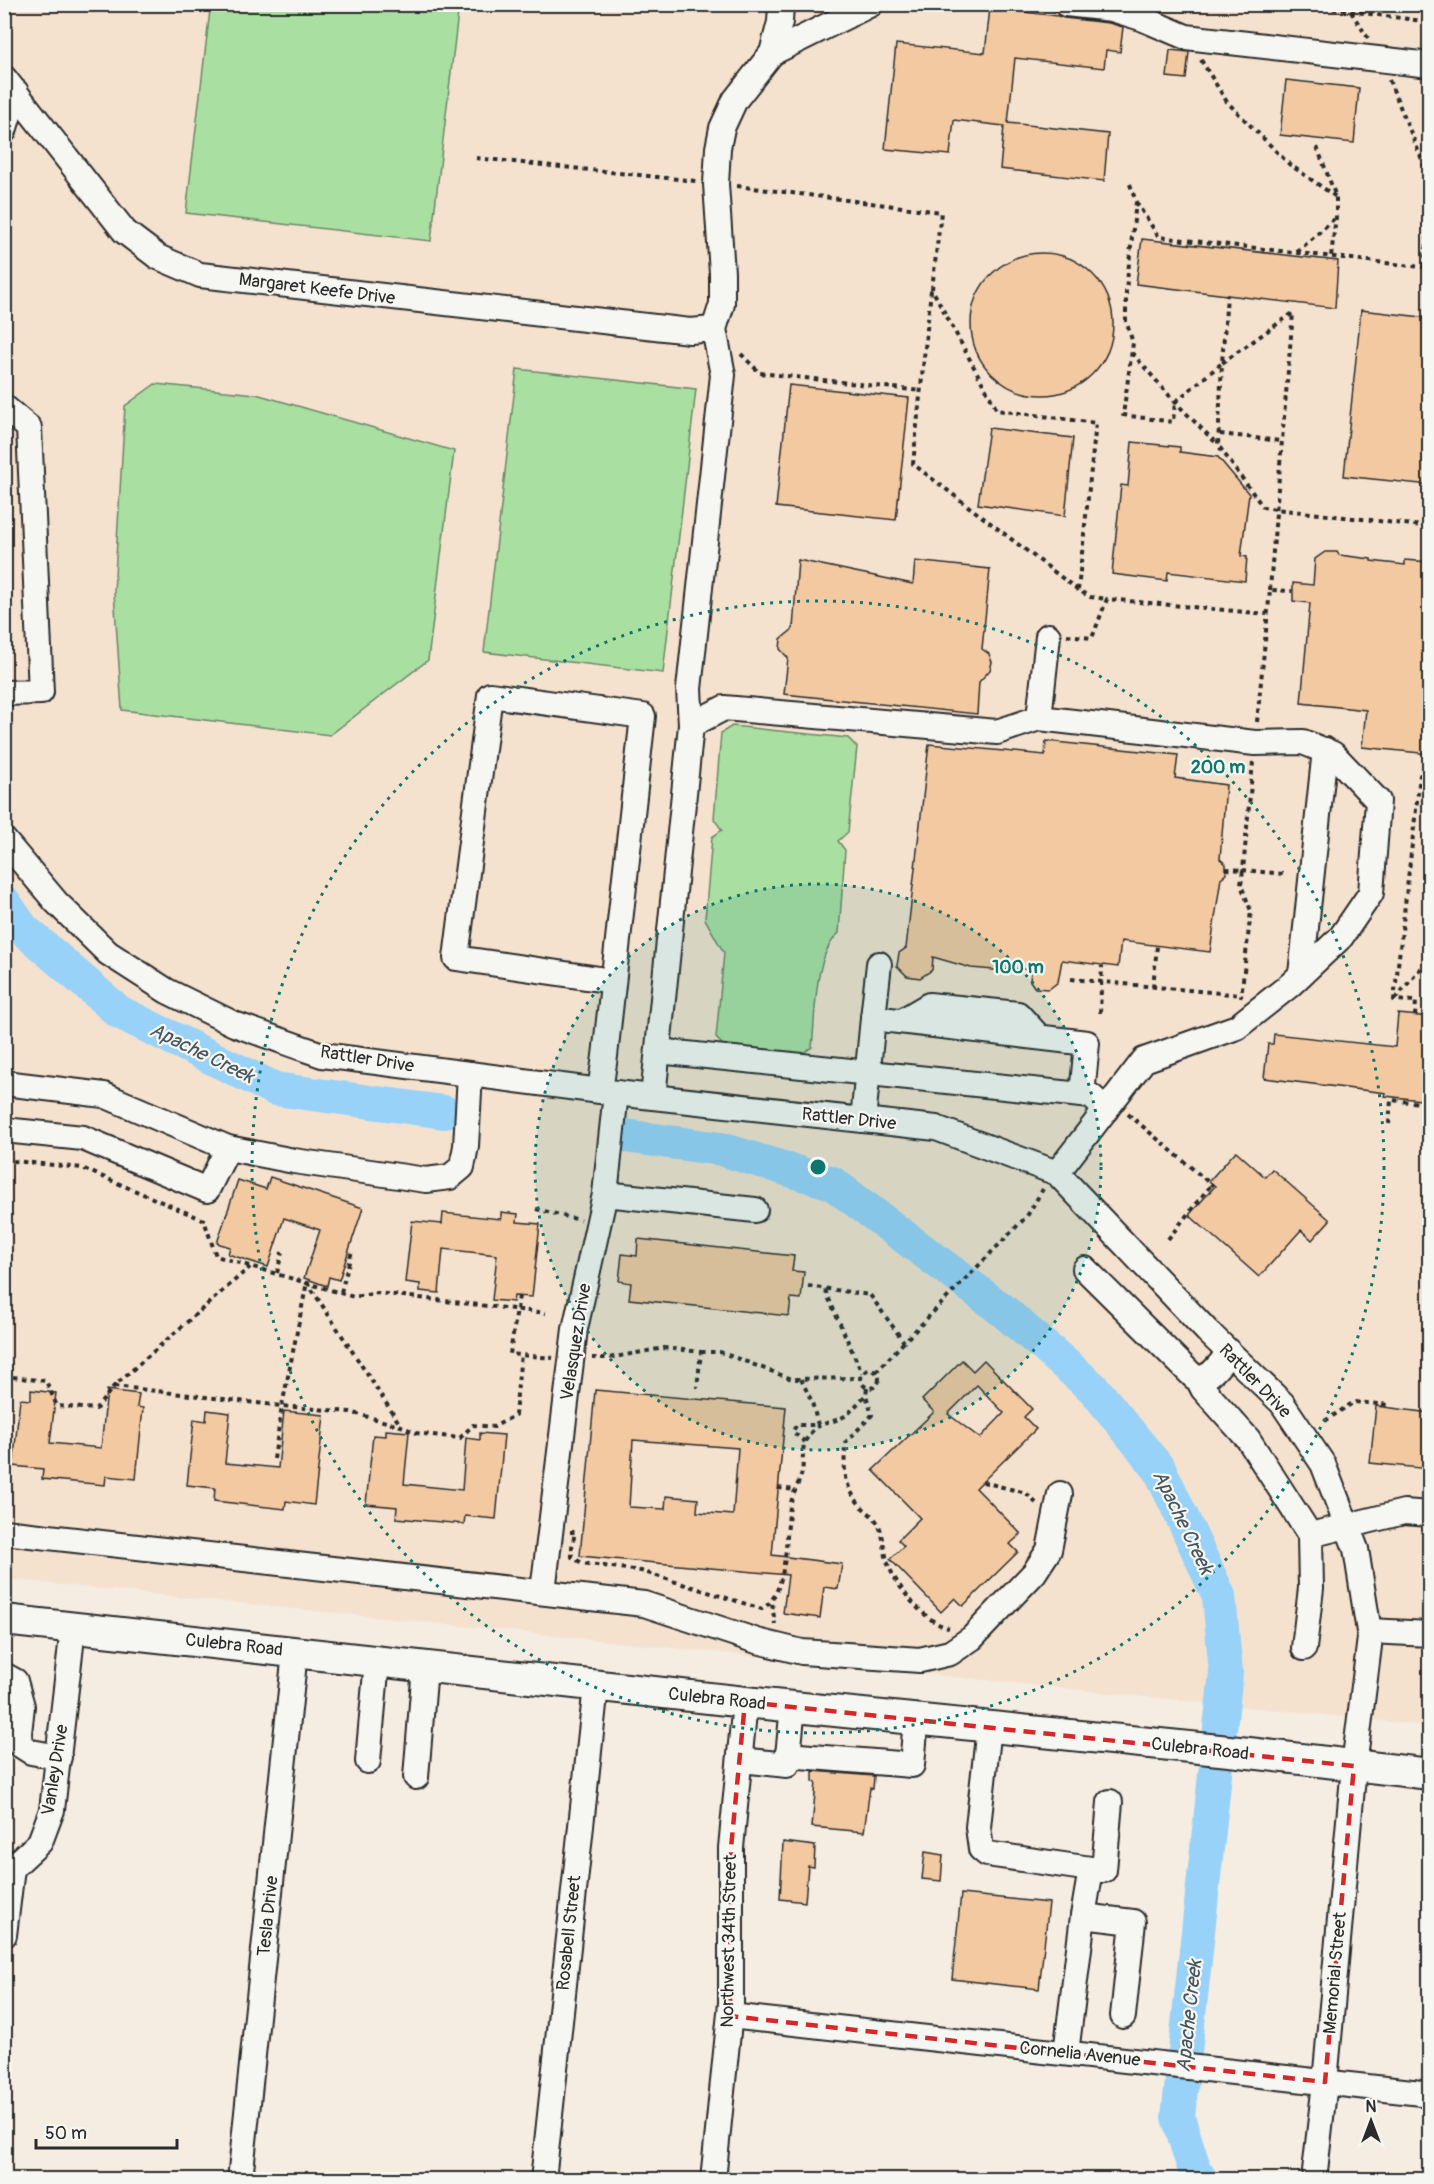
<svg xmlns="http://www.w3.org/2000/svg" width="1434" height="2184" viewBox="0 0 1434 2184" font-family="Pangolin,sans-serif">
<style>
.built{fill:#f4e2cf}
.green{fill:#aadfa2;stroke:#6a8566;stroke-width:1.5}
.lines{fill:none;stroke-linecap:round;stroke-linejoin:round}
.river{stroke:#98d2f8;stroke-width:34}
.building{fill:#f3c9a2;stroke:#2b2b2b;stroke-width:1.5;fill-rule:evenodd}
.minor-casing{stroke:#2b2b2b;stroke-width:28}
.major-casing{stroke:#2b2b2b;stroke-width:34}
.path{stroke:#2b2b2b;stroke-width:4;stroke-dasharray:4.5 4.5;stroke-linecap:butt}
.minor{stroke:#f6f6f2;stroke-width:24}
.major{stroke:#f6f6f2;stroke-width:30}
.marked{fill:none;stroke:#d62828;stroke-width:4.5;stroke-dasharray:12 8;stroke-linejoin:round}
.ring{fill:none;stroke:#0f766e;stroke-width:3;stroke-dasharray:3 6}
.labels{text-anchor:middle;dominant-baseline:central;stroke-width:4.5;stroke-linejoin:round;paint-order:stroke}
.street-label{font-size:18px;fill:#2b2b2b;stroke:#f6f6f2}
.water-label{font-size:20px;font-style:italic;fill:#46555e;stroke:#f6f6f2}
.centre{fill:#0f766e;stroke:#f6f6f2;stroke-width:3}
.ring-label{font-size:18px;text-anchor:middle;font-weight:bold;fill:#0f766e;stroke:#f6f6f2;stroke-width:4.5;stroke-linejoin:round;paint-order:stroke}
</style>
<rect width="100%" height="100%" fill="#f5ede2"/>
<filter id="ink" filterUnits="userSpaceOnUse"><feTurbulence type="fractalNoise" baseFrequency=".0167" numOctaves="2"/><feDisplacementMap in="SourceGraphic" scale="12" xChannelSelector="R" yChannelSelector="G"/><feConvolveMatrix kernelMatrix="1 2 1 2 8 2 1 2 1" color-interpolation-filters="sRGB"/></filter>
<g filter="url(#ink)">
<path class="built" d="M5,5H1429V1726L5,1579Z"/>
<g class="green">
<path d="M383,4L458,13L431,241L186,213L210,10L217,4Z"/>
<path d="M517,369L696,389L663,673L484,652Z"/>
<path d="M155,384L256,394L454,451L428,660L330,735L122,710L114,592L125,406Z"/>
<path d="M732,726L848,738L857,747L848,832L838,841L845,850L839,933C813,957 816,1013 812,1047L800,1055L725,1047L716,1038L724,953L705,919L712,837L722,830L714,819L721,733Z"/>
</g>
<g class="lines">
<g class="river">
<path d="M4,902L22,928L119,1012L275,1089L444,1112"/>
<path d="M625,1136L721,1149L832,1183L1001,1309L1094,1389L1160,1470L1219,1596L1226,1673L1178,2117L1195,2171L1201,2180"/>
</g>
</g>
<g class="building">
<path d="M990,8L1058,16L1064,18L1109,23L1123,27L1120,52L1106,50L1104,68L1015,58L1008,123L1108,134L1104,181L1000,169L1004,126L954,120L950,155L885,149L896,44L985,53Z"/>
<path d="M1170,50L1189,52L1186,79L1167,77Z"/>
<path d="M1286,80L1359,88L1354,143L1280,135Z"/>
<path d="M1142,239L1338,261L1335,308L1136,284Z"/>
<circle cx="1042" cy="324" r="71"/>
<path d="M1361,310L1430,318V485L1344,476Z"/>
<path d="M789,385L909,398L896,520L776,507Z"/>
<path d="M989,428L1073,438L1065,516L978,504Z"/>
<path d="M1132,442L1180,447V452L1218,457L1249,494L1241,556L1247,557L1245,581L1168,572L1167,581L1112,574L1121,485L1128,486Z"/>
<path d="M1325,552H1337L1339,555L1371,559V561L1405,565V560L1430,562V754L1362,747L1366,710L1301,703L1310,603L1293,601V583L1313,585L1315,559Z"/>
<path d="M798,560L913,584L915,561L990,569L982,649L989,654L992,662L990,670L979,682L977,714L784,694L788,658L780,649L781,639L793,629Z"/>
<path d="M1046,741L1178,755L1175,778L1226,785L1220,859L1226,864V874L1221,878L1210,952L1121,941L1118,967L1062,960L1058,982L1049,989L1035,988L1030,981L1031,969L994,970L971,968L933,957L932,970L920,978L907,976L897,966L899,953L906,948L929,744L1045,755Z"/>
<path d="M1398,1014L1430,1017V1101L1385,1096L1386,1093L1264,1078L1268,1044H1273L1274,1034L1395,1047Z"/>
<path d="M1236,1151L1265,1177L1272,1169L1330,1220L1312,1240L1301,1230L1259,1277L1189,1215L1215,1186L1209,1181Z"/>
<path d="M270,1177L363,1208L339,1280L329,1277L327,1286L304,1278L320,1230L284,1218L268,1267L228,1254L230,1247L217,1243L238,1180L266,1189Z"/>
<path d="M501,1212L518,1214L517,1222L540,1224L532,1297L514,1296L513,1302L492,1300L497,1255L443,1249L439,1293L420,1291V1284L405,1282L412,1221L442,1224L443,1213L501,1219Z"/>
<path d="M638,1239L794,1256L792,1271L804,1272L801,1299L791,1298L789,1316L629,1299L631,1283L619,1281L622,1254L637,1256Z"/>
<path d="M962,1360L973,1371L984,1360L1032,1409L1024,1417L1036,1429L976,1488L1021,1534L1010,1544L1018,1552L963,1606L955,1598L941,1612L890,1559L904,1546L898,1540L920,1518L873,1470L934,1412L922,1400ZM977,1385L1004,1413L980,1438L948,1414Z"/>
<path d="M31,1390L56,1393L50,1443L101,1448L107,1390L139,1394L137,1407L143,1408L136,1479L106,1476L105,1485L42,1479L43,1469L13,1466L20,1399L31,1400Z"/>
<path d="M595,1390L786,1407L772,1555L842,1564L838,1589L824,1587L820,1618L783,1613L788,1575L580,1556ZM633,1440L738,1448L733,1515L697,1512L698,1499L666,1496L665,1509L629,1507Z"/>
<path d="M1376,1406L1430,1413V1469L1370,1463Z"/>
<path d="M207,1410L230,1413L225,1463L278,1468L284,1411L324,1415L314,1505L286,1501L285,1509L214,1501L215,1488L187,1485L194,1419L206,1421Z"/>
<path d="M386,1430L409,1432L404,1484L462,1490L466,1438L480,1440V1433L504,1435L496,1519L465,1516L464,1524L396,1518L397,1507L366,1504L373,1435L386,1436Z"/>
<path d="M813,1771L874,1776L873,1789L870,1788L864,1832L812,1827L816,1782L813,1781Z"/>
<path d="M783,1842L815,1846L814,1867L808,1866L805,1902L780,1899Z"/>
<path d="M925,1852L943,1855L941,1881L922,1879Z"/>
<path d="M961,1894L1049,1903L1039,1989L952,1979Z"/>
</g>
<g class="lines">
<g class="minor-casing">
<g id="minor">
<path d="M1066,4L1112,9L1141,18L1186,37L1430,65"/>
<path d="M772,53L871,4"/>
<path d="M4,78L125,232L158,257L200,275L690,331L714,329"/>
<path d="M4,131L16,92"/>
<path d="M4,407L29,428L41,692L4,693"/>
<path d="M1039,718L1048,636"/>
<path d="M691,725L689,689L723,375L714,329L722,304V273L716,184L718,148L722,128L735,100L772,53L780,22L781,4"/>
<path d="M4,840L56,902L108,953L167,991L234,1024L322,1055L616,1093L936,1128L1057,1173L1207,1331L1282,1403L1323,1464L1356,1549L1370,1638L1354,1766L1325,2082L1314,2180"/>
<path d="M1301,974L1325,750"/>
<path d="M873,1018L879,964"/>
<path d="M902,1021L929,1005L1018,1014L1039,1037"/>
<path d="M658,1051L1091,1096L1106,1110"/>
<path d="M4,1083L104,1095L228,1148L294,1161L426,1180L450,1177L462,1167L466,1146L470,1074"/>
<path d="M600,1091L605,1056L643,716L490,695L456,958L613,981"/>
<path d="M653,1097L691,725L724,708L997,732L1039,718L1255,743L1303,742L1333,754L1378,801L1371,893L1341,937L1290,985L1237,1027L1144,1060L1057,1173"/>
<path d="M863,1120L873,1018L1087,1043L1082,1095"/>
<path d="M4,1130L83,1138L207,1190L228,1148"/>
<path d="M605,1194L755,1210"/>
<path d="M1085,1269L1194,1377C1210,1382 1220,1363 1229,1353"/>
<path d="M1198,1379L1203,1389L1248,1439L1310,1535L1404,1512L1430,1514"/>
<path d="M4,1532L644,1604L757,1641L802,1652L920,1660L950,1653L972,1638L1034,1573L1049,1550L1060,1494"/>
<path d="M543,1591L575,1329L605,1194L616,1093"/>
<path d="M1369,1631L1430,1634"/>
<path d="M1304,1648L1311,1588L1310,1535"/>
<path d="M4,1675L15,1681L22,1706L19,1733L20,1745L31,1752L59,1757"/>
<path d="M989,1727L978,1827L981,1849L987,1854L1091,1869"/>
<path d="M787,1755L912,1765L916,1720"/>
<path d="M741,1760L787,1765L793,1707"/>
<path d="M368,1761L377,1661"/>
<path d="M416,1777L425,1667"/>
<path d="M1083,1916L1091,1869L1104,1870L1110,1802"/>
<path d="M4,1935L12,1868L40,1842L52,1810L73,1628"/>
<path d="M730,2016L1430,2094"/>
<path d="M1066,2053L1083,1916L1133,1922L1123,2016"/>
<path d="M240,2180L295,1652"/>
<path d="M543,2180L596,1686"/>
<path d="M713,2180L731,2003V1848L745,1702"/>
</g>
</g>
<g class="major-casing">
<path id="major" d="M4,1620L745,1702L1249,1753L1430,1774"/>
</g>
<g class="path">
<path d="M1297,4L1430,22"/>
<path d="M1351,12L1368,38"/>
<path d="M1201,60L1227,102L1289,164L1336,197"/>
<path d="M1389,80L1430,179"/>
<path d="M1317,147L1336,197V217L1331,256"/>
<path d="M476,158L696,181"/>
<path d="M1130,184L1136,202L1126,290V321L1133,343L1123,415L1173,422L1175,402L1222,363L1227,295"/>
<path d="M737,186L941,212L932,289L997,410L1096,423L1078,590L1090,597L1107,599"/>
<path d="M1136,202L1159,237L1430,268"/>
<path d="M1297,252L1336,217"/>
<path d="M1424,267L1430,214"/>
<path d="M931,290L913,464L1078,590"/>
<path d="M1132,353L1175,402L1218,445"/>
<path d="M741,354L760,373L921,391"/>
<path d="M1220,434L1281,441"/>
<path d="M1270,590C1277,497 1285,405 1293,313L1222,363L1218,445L1263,507L1276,509L1430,527"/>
<path d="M1067,635L1092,638L1107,599L1267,614"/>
<path d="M1257,722L1270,590L1292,591"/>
<path d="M1253,762L1243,870L1284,874"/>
<path d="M1226,869L1243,870L1241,885L1251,911L1241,997"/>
<path d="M1071,979L1242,995"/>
<path d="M1153,987L1157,946"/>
<path d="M1395,999L1430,957"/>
<path d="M1100,1013L1102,966"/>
<path d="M1415,1016L1416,1001L1394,1000L1420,775H1430"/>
<path d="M1128,1114L1213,1186"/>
<path d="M1389,1124L1391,1100L1430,1104"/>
<path d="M4,1160L82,1168L204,1220L216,1256L354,1297L378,1293L546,1313"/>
<path d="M536,1209L580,1220"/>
<path d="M1168,1239L1211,1185"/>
<path d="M277,1273L282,1252"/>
<path d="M307,1282L401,1426"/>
<path d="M808,1286L870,1295L904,1342L1027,1216L1043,1189"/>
<path d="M825,1290L862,1373"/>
<path d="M341,1292L352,1251"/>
<path d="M519,1296L510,1354L553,1358"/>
<path d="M701,1352H720L792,1379L860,1378"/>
<path d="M592,1358H609L664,1348L701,1352L697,1388"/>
<circle cx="870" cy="1379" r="9"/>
<path d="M876,1372L904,1342"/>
<path d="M4,1376L46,1381L57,1406L96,1409L114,1386L250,1267"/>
<path d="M801,1379L812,1402L818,1425H796L793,1432L805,1442"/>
<path d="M114,1386L282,1406L350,1412L401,1426L416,1433L460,1438L473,1425L494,1427L515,1415L521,1354"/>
<path d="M867,1388L866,1395L872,1415L845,1443C844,1470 843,1486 862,1507C867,1512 875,1517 878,1524C884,1535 884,1551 888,1564C896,1586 925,1623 949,1628"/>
<path d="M1325,1421L1354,1402L1390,1405"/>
<path d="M274,1459L282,1406L307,1282"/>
<path d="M983,1482L1026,1493L1036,1503"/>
<path d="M778,1488L795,1490"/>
<path d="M570,1532H575L572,1547V1557L582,1563L641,1571L762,1609C789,1593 785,1535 790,1507C792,1495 799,1484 802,1472C804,1462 801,1449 806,1440C815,1422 827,1425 843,1417C850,1414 859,1401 866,1395"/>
<path d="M772,1604L775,1624"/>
</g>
<use href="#minor" class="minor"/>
<use href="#major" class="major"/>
</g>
</g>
<path class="marked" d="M745,1702L1354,1766L1325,2082L730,2016L731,1848Z"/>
<circle cx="818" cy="1167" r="283" fill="#0f766e" fill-opacity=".12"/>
<g class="ring">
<circle cx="818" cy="1167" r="283"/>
<circle cx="818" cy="1167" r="566"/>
</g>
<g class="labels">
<g class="street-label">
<text transform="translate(317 289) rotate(7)">Margaret Keefe Drive</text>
<text transform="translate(367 1059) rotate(9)">Rattler Drive</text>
<text transform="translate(849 1119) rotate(6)">Rattler Drive</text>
<text transform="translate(576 1342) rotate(-81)">Velasquez Drive</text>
<text transform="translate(1255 1381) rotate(46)">Rattler Drive</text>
<text transform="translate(234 1645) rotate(6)">Culebra Road</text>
<text transform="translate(717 1699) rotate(6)">Culebra Road</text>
<text transform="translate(1200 1749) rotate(6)">Culebra Road</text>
<text transform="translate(55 1770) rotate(-81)">Vanley Drive</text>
<text transform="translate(268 1916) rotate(-84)">Tesla Drive</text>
<text transform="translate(569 1933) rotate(-84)">Rosabell Street</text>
<text transform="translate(729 1941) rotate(-89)">Northwest 34th Street</text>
<text transform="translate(1335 1973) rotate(-85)">Memorial Street</text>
<text transform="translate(1080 2054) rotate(6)">Cornelia Avenue</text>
</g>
<g class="water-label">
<text transform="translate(202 1053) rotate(26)">Apache Creek</text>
<text transform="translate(1183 1522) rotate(64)">Apache Creek</text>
<text transform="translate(1189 2016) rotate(-84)">Apache Creek</text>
</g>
</g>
<circle cx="818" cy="1167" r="9" class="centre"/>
<g class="ring-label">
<text x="1218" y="773">200 m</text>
<text x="1018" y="973">100 m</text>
</g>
<rect width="1434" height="2184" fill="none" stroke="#f6f6f2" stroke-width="24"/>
<rect x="12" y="12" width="1410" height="2160" fill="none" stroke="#2b2b2b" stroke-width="2" filter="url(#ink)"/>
<g transform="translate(1371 2121)" stroke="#f6f6f2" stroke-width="4.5" paint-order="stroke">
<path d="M0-4.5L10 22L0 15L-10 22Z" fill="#2b2b2b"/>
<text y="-9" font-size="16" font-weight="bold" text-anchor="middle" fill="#2b2b2b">N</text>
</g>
<path d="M36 2139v9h141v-9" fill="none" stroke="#2b2b2b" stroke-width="3"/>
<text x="45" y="2139" font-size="18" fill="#2b2b2b" stroke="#f6f6f2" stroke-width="4.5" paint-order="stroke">50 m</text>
</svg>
